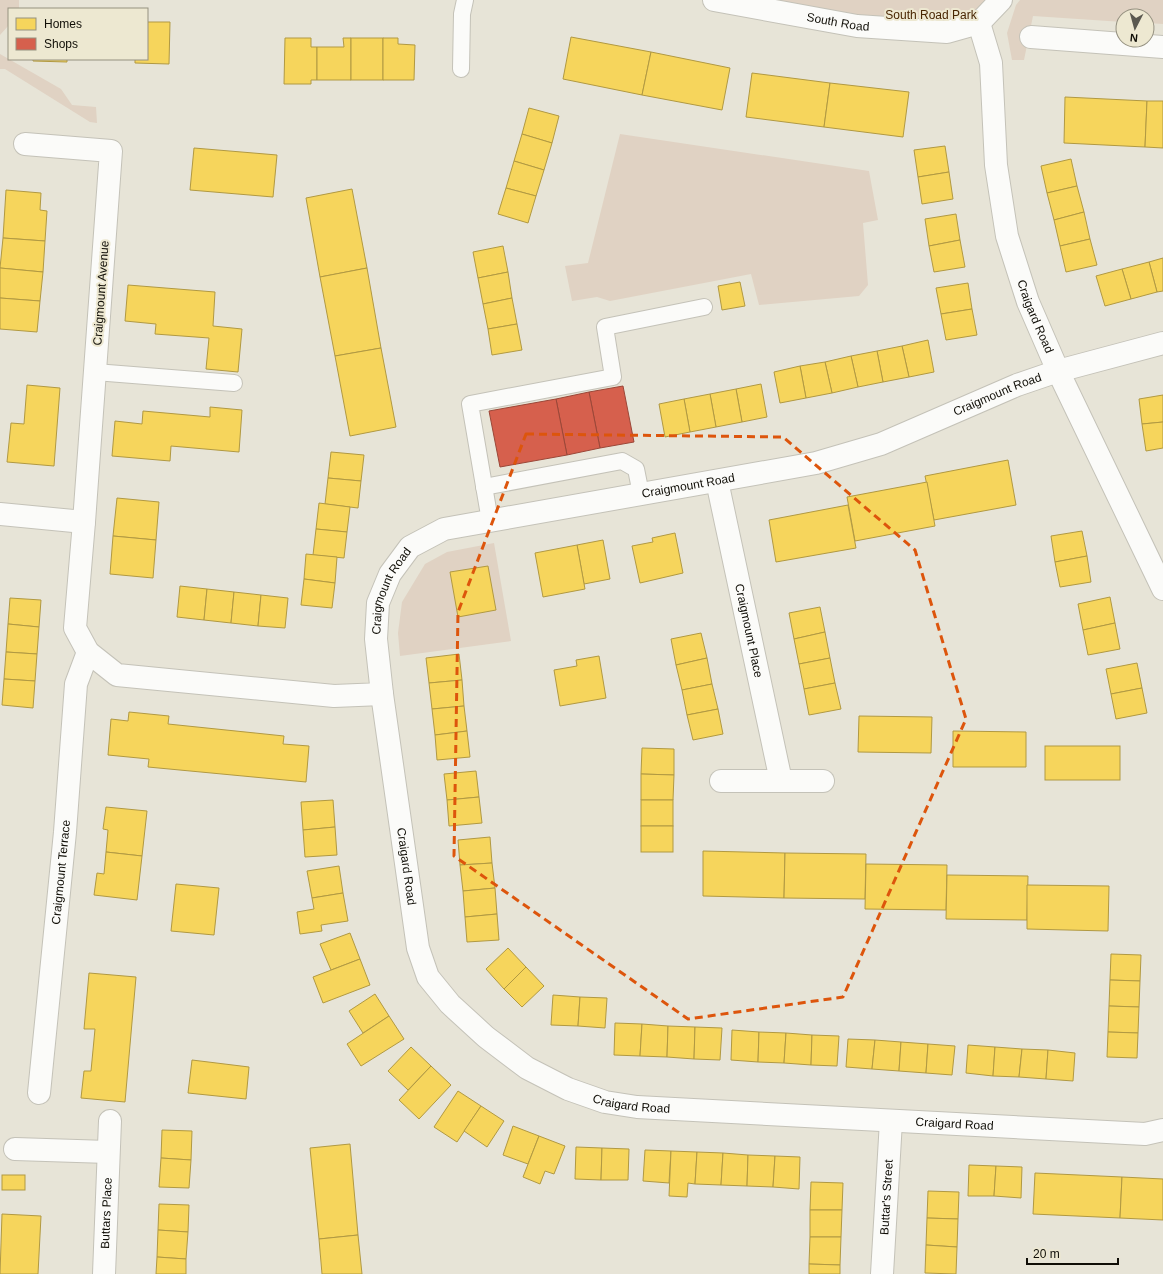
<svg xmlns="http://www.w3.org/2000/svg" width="1163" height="1274" viewBox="0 0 1163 1274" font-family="Helvetica,sans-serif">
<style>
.green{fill:#e0d2c3}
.homes{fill:#f6d55c;stroke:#b19942}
.shops{fill:#d6604d;stroke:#9b4738}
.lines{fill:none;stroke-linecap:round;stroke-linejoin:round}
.lane-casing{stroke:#c4c2b8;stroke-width:18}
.street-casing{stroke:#c4c2b8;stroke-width:24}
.secondary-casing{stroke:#c4c2b8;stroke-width:24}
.lane{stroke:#fbfbf9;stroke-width:16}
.street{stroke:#fbfbf9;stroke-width:22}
.secondary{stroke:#fbfbf9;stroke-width:22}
.marked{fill:none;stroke:#dd550c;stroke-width:3;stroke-dasharray:8 5;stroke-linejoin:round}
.labels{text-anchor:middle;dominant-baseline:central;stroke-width:4;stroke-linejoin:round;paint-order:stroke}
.park-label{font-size:12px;fill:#482502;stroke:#ede8d1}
.street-label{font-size:12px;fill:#100e07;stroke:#ede8d1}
</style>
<rect width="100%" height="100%" fill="#e7e4d7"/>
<g class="green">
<path d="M0,0H19V9H9V25L0,35Z"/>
<path d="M714,0H1001L947,32Z"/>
<path d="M1020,0H1163V24L1147,23V16H1123V22L1033,16L1024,60H1012L1007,33L1016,5Z"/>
<path d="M0,54L61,89L72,105L96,107L97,123L90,122L5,69H0Z"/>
<path d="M620,134L869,171L878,220L863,223L868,285L859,296L759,305L751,274L610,301L597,297L572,301L565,266L588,263Z"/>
<path d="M494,543L511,641L400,656L398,633L402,602L425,564L447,552Z"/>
</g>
<g class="homes">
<path d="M147,22H170L169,64L135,63V59H147Z"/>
<path d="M571,37L651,52L642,95L563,79Z"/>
<path d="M285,38H311V47H317V80H311V84H284Z"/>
<path d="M343,38H351V80H317V47H344Z"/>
<rect x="351" y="38" width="32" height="42"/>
<path d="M383,38H398V44L415,45L414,80H383Z"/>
<path d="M651,52L730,68L722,110L642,95Z"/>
<path d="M33,59H67V62L33,61Z"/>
<path d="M752,73L830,83L824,127L746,117Z"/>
<path d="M830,83L909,92L903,137L824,127Z"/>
<path d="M1065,97L1147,101L1145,147L1064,143Z"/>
<path d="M1147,101H1163V148L1145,147Z"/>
<path d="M529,108L559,116L552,143L522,134Z"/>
<path d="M522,134L552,143L544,170L514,161Z"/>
<path d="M945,146L949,172L918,177L914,150Z"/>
<path d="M194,148L277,155L273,197L190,190Z"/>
<path d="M1071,159L1077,186L1047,193L1041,166Z"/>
<path d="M514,161L544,170L536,196L506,188Z"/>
<path d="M949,172L953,199L922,204L918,177Z"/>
<path d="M1077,186L1084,212L1054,220L1047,193Z"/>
<path d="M506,188L536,196L528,223L498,214Z"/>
<path d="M352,189L367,268L320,277L306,198Z"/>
<path d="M6,190L41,193L40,210L47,211L45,241L3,238Z"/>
<path d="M1084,212L1090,239L1060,246L1054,220Z"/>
<path d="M956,214L960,240L929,246L925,219Z"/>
<path d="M3,238L45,241L43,272L0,268Z"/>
<path d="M1090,239L1097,265L1066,272L1060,246Z"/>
<path d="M960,240L965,267L934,272L929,246Z"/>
<path d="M503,246L508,272L478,278L473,252Z"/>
<path d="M1163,258V291L1157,292L1149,262Z"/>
<path d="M1149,262L1157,292L1131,299L1122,269Z"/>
<path d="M0,268L43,272L40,301L0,298Z"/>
<path d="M367,268L381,348L335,356L320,277Z"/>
<path d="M1122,269L1131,299L1105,306L1096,276Z"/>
<path d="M508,272L512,298L483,304L478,278Z"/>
<path d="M740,282L745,306L722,310L718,286Z"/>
<path d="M968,283L972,309L941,314L936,288Z"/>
<path d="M128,285L215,292L213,326L242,329L238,372L206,369L209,338L155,334L156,324L125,321Z"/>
<path d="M0,298L40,301L37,332L0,329Z"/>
<path d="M512,298L517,324L488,329L483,304Z"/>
<path d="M972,309L977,335L946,340L941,314Z"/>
<path d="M517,324L522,350L492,355L488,329Z"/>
<path d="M928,340L934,372L909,377L902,346Z"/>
<path d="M902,346L909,377L883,382L877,351Z"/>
<path d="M381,348L396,427L350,436L335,356Z"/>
<path d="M877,351L883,382L858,387L851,356Z"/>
<path d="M851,356L858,387L832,393L825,362Z"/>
<path d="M825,362L832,393L806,398L800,366Z"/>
<path d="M800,366L806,398L780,403L774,372Z"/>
<path d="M761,384L767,417L742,422L736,389Z"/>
<path d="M27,385L60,388L54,466L7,462L11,423L24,424Z"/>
<path d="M736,389L742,422L716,427L710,394Z"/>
<path d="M710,394L716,427L690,432L684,399Z"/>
<path d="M1163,395V422L1142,424L1139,399Z"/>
<path d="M684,399L690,432L665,437L659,404Z"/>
<path d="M210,407L242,410L239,452L171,446L170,461L112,456L115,421L142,424L143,411L210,417Z"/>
<path d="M1163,422V448L1146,451L1142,424Z"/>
<path d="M331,452L364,455L361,481L328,478Z"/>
<path d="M1008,460L1016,505L934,520L925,476Z"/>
<path d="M328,478L361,481L358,508L325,504Z"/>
<path d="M927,482L935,526L855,541L847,497Z"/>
<path d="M117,498L159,502L156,540L113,536Z"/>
<path d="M319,503L350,507L347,532L316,529Z"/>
<path d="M848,505L856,548L776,562L769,520Z"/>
<path d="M316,529L347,532L344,558L313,555Z"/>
<path d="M1082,531L1087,556L1055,562L1051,536Z"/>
<path d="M675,533L683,573L640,583L632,546L653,542L652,538Z"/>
<path d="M113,536L156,540L153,578L110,574Z"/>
<path d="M603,540L610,579L584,584L577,545Z"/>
<path d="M577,545L585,589L543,597L535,553Z"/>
<path d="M306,554L337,557L335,583L304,579Z"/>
<path d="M1087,556L1091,582L1060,587L1055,562Z"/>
<path d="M488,566L496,610L458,617L450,572Z"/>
<path d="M304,579L335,583L332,608L301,605Z"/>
<path d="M180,586L207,589L204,620L177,617Z"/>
<path d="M207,589L234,592L231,623L204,620Z"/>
<path d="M234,592L261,595L258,626L231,623Z"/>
<path d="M261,595L288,598L285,628L258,626Z"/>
<path d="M1110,597L1115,623L1083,630L1078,604Z"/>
<path d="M10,598L41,600L39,627L8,624Z"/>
<path d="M820,607L825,632L794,639L789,613Z"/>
<path d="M1115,623L1120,649L1088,655L1083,630Z"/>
<path d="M8,624L39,627L37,654L6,652Z"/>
<path d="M825,632L830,658L799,664L794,639Z"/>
<path d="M701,633L707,658L676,665L671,639Z"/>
<path d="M6,652L37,654L35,681L4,679Z"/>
<path d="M459,654L462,680L429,683L426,658Z"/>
<path d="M599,656L606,698L560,706L554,670L577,666L576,660Z"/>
<path d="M707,658L712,684L682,690L676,665Z"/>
<path d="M830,658L835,683L804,689L799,664Z"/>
<path d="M1137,663L1142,688L1111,694L1106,669Z"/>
<path d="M4,679L35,681L33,708L2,705Z"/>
<path d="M462,680L464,706L432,709L429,683Z"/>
<path d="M835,683L841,709L809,715L804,689Z"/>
<path d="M712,684L718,709L687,715L682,690Z"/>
<path d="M1142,688L1147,713L1116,719L1111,694Z"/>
<path d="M464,706L467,731L435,735L432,709Z"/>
<path d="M718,709L723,734L693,740L687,715Z"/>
<path d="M129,712L169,716L168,724L284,736L283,744L309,746L306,782L148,767L149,759L108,755L111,719L128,721Z"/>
<path d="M859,716L932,717L931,753L858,752Z"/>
<path d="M467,731L470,757L437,760L435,735Z"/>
<path d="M953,731L1026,732V767H953Z"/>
<rect x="1045" y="746" width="75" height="34"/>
<path d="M642,748L674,749V775L641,774Z"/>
<path d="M476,771L479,797L447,800L444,774Z"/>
<path d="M641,774L674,775L673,800H641Z"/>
<path d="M479,797L482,823L449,826L447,800Z"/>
<path d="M333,800L335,827L303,830L301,802Z"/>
<rect x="641" y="800" width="32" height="26"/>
<path d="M106,807L147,811L142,856L106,852L108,830L103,829Z"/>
<rect x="641" y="826" width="32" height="26"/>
<path d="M335,827L337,855L305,857L303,830Z"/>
<path d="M490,837L492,863L460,865L458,840Z"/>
<path d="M703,851L785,853L784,898L703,896Z"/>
<path d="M106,852L142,856L137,900L94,895L97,873L104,874Z"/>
<path d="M785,853L866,854L865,899L784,898Z"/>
<path d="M492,863L495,888L463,891L460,865Z"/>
<path d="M866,864L947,865L946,910L865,909Z"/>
<path d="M339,866L343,893L312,898L307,871Z"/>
<path d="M947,875L1028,876L1027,920L946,919Z"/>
<path d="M176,884L219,888L214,935L171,931Z"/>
<path d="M1027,885L1109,886L1108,931L1027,929Z"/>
<path d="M495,888L497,914L465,917L463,891Z"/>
<path d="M343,893L348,921L321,925L322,931L300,934L297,912L314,909L312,898Z"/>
<path d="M497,914L499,940L467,942L465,917Z"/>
<path d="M350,933L360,959L331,970L320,944Z"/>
<path d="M508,948L526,967L504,989L486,969Z"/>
<path d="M1111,954L1141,955L1140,981L1110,980Z"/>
<path d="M360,959L370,985L323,1003L313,977Z"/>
<path d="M526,967L544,986L522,1007L504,989Z"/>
<path d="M89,973L136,977L125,1102L81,1098L84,1071H91L95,1029H84Z"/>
<path d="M1110,980L1140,981L1139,1007L1109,1006Z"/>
<path d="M375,994L389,1016L363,1033L349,1011Z"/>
<path d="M553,995L580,997L578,1026L551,1025Z"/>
<path d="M580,997L607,998L605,1028L578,1026Z"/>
<path d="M1109,1006L1139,1007L1138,1033L1108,1032Z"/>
<path d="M389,1016L404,1039L361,1066L347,1044Z"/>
<path d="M615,1023L642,1024L640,1056L614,1055Z"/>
<path d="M642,1024L668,1026L667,1057L640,1056Z"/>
<path d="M668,1026L695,1027L694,1059L667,1057Z"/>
<path d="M695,1027L722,1028L720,1060L694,1059Z"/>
<path d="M732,1030L759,1032L758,1062L731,1060Z"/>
<path d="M759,1032L786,1033L784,1063L758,1062Z"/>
<path d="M1108,1032L1138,1033L1137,1058L1107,1057Z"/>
<path d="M786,1033L812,1035L811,1065L784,1063Z"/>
<path d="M812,1035L839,1036L837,1066L811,1065Z"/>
<path d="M848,1039L875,1040L872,1069L846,1067Z"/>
<path d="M875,1040L901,1042L899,1071L872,1069Z"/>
<path d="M901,1042L928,1044L926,1073L899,1071Z"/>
<path d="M928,1044L955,1046L952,1075L926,1073Z"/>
<path d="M968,1045L995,1047L993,1076L966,1073Z"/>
<path d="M411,1047L431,1066L408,1090L388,1071Z"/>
<path d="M995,1047L1022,1049L1019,1077L993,1076Z"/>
<path d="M1022,1049L1048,1050L1046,1079L1019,1077Z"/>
<path d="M1048,1050L1075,1053L1073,1081L1046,1079Z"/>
<path d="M192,1060L249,1067L246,1099L188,1093Z"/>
<path d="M431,1066L451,1085L419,1119L399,1100Z"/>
<path d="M458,1091L481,1106L457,1142L434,1127Z"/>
<path d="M481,1106L504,1121L487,1147L464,1131Z"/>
<path d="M513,1126L539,1136L528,1164L503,1155Z"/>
<path d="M162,1130L192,1131L191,1160L161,1158Z"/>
<path d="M539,1136L565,1146L554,1174L545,1171L540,1184L523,1177Z"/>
<path d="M350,1144L358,1235L319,1239L310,1148Z"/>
<path d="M576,1147L602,1148L601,1180L575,1179Z"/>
<path d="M602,1148L629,1149L628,1180H601Z"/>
<path d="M645,1150L671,1151L669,1183L643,1181Z"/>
<path d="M671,1151L697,1152L695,1184L688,1183L687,1197L669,1196Z"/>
<path d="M697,1152L723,1153L721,1185L695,1184Z"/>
<path d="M723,1153L748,1155L747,1186L721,1185Z"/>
<path d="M748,1155L775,1156L773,1187L747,1186Z"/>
<path d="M775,1156L800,1157L799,1189L773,1187Z"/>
<path d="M161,1158L191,1160L189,1188L159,1187Z"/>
<path d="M969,1165L996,1166L994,1196H968Z"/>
<path d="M996,1166L1022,1167L1021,1198L994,1196Z"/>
<path d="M1035,1173L1122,1177L1120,1218L1033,1214Z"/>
<rect x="2" y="1175" width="23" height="15"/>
<path d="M1122,1177L1163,1179V1220L1120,1218Z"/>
<path d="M811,1182L843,1183L842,1210H810Z"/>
<path d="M928,1191L959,1192L958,1219L927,1218Z"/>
<path d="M159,1204L189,1205L188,1232L158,1230Z"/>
<path d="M810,1210H842L841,1237H810Z"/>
<path d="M2,1214L41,1216L38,1274H0Z"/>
<path d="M927,1218L958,1219L957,1247L926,1245Z"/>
<path d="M158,1230L188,1232L186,1259L157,1257Z"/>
<path d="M358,1235L362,1274H322L319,1239Z"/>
<path d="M810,1237H841L840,1265L809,1264Z"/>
<path d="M926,1245L957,1247L956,1274L925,1273Z"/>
<path d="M157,1257L186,1259V1274H156Z"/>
<path d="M809,1264L840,1265V1274H809Z"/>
</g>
<g class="shops">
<path d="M623,386L634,442L600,448L589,392Z"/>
<path d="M589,392L600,448L567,455L556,399Z"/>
<path d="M556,399L567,455L500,467L489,411Z"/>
</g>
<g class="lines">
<g class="lane-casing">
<g id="lane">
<path d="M461,69L462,14L465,0"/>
<path d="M95,372L234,383"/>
<path d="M484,487L622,461L636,469L641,494"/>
<path d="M490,521L470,404L613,377L605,327L704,307"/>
</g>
</g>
<g class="street-casing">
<g id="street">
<path id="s1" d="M979,23L991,63L996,165L1007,236L1028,302L1058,371L1163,589"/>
<path d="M1031,37L1163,47"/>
<path d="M25,144L111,151L84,522"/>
<path id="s2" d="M717,481L781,781"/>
<path id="s3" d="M0,514L84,522L75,628L88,652L117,675L334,696L382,694L376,639L378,603L390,574L410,547L444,529L816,463L881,444L1017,385L1058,371L1163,343"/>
<path id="s4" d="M382,694L418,948L428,977L450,1004L486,1037L527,1068L568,1089L605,1102L637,1107L1145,1134L1163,1130"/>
<path d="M721,781H823"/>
<path id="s5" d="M39,1093L65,832L76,684L88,652"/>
<path d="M15,1149L108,1152"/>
<path id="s6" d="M104,1274L110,1121"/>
<path id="s7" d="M882,1274L891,1121"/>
</g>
</g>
<g class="secondary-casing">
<g id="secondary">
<path id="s8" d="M714,0L857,26L947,32L979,23L1001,0"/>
</g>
</g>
<use href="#lane" class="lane"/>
<use href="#street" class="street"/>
<use href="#secondary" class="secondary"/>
</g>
<path class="marked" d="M526,434L783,437L915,550L966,719L843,997L688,1019L454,856L458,612Z"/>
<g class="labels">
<g class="park-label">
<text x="931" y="15">South Road Park</text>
</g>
<g class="street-label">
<text stroke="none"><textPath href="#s8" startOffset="126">South Road</textPath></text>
<text transform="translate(101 293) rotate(-86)">Craigmount Avenue</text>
<text stroke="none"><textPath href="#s1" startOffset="301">Craigard Road</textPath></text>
<text stroke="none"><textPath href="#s3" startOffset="1288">Craigmount Road</textPath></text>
<text stroke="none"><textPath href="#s3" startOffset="964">Craigmount Road</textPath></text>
<text stroke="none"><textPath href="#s3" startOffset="628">Craigmount Road</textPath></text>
<text stroke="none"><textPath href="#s2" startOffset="153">Craigmount Place</textPath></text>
<text stroke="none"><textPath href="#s4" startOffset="174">Craigard Road</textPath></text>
<text stroke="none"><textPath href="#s5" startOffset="222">Craigmount Terrace</textPath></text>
<text stroke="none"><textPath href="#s4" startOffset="534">Craigard Road</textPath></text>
<text stroke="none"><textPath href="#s4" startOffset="858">Craigard Road</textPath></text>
<text stroke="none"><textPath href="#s7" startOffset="77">Buttar's Street</textPath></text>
<text stroke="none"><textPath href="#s6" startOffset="61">Buttars Place</textPath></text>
</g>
</g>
<rect x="8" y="8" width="140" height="52" fill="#ede8d1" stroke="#959180"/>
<rect x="16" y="18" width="20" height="12" fill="#f6d55c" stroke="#959180"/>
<text x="44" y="28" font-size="12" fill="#100e07">Homes</text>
<rect x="16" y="38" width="20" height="12" fill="#d6604d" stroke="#959180"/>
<text x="44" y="48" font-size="12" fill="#100e07">Shops</text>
<g transform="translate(1135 28) rotate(186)"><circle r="19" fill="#ede8d1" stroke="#959180"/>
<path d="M0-3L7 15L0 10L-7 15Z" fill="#5b5950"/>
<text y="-6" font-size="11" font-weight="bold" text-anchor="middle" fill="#100e07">N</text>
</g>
<path d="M1027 1258v6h91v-6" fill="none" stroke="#100e07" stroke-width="2"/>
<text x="1033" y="1258" font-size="12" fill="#100e07" stroke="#ede8d1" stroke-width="3" paint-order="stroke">20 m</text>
</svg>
